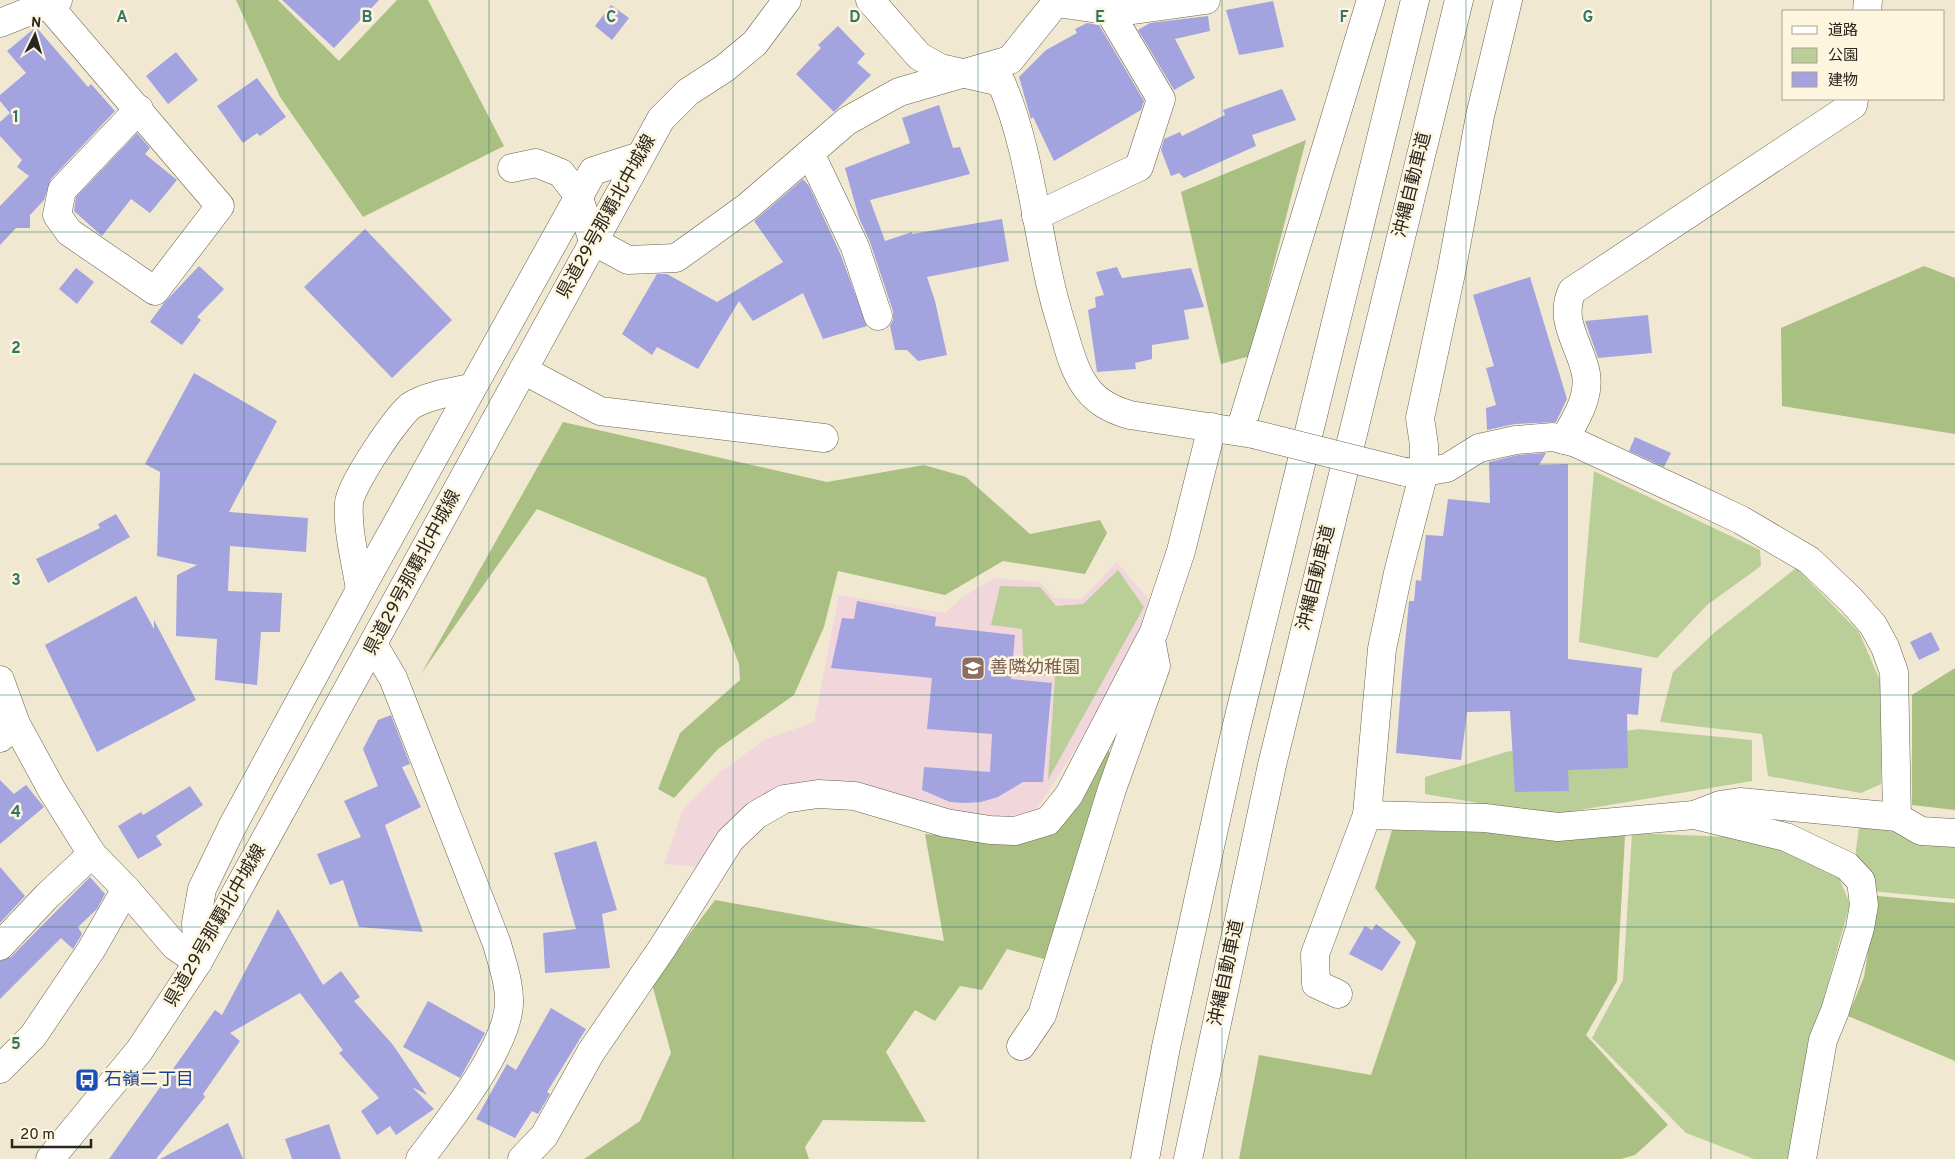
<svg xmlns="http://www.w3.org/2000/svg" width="1955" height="1159" viewBox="0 0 1955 1159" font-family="Overpass,'Noto Sans JP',sans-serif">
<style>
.education{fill:#f1d7dc}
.green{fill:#bacf97}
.forest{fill:#a9c082}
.building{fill:#a3a3e0}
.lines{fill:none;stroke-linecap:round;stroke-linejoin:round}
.minor-casing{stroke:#69614d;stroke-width:29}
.major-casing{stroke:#69614d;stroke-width:29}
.highway-casing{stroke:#69614d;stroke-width:29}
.minor{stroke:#fff;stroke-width:28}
.major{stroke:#fff;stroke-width:28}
.highway{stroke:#fff;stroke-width:28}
.minor-bridge-casing{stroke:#69614d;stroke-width:29;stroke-linecap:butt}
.minor-bridge{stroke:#fff;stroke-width:28}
.grid{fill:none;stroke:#307568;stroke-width:1;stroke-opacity:0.55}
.labels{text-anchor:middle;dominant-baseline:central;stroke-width:5;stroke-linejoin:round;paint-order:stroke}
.street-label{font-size:18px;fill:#29261e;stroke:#fef5df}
.education-label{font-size:18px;fill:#785e54;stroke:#fef5df;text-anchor:start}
.transit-label{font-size:18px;fill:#164399;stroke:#fef5df;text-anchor:start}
.grid-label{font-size:16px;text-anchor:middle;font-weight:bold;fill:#307568;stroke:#fef5df;stroke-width:5;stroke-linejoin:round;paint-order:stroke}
</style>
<rect width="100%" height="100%" fill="#f1e8d1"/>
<path class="education" d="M1117,562L1155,607L1076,748L1037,809L1010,816L962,819L820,783L703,867L664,864L683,810L719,773L766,739L814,722L839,595L945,613L963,597L994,578L1040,582L1054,598L1081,599Z"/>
<g class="green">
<path d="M1594,471L1760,550L1761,566L1707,605L1657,658L1579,642Z"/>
<path d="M1796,568L1859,632L1882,685L1881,784L1861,793L1768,776L1762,734L1660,722L1673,672L1715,632Z"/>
<path d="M1118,570L1144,607L1048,780L1055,677L1024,673L1022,629L991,625L1000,586L1040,587L1056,606L1083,604Z"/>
<path d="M1638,729L1752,740V781L1550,815L1425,794V777L1506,752Z"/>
<path d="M1859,826L1955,839V899L1870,891L1855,859Z"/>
<path d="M1632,833L1754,838L1814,860L1839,878L1850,904L1814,1033L1794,1159H1754L1686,1133L1592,1038L1623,980Z"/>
</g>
<g class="forest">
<path d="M236,0H278L339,61L397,0H428L504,146L363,217L280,97Z"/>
<path d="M1306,140L1250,356L1221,364L1181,192Z"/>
<path d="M1924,266L1955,278V434L1782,406L1781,328Z"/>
<path d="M563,422L827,482L924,465L966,477L1030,534L1100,520L1107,533L1085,574L1003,561L945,595L838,571L824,627L794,695L718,749L674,798L658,789L680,733L740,680L739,664L706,578L537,509L421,674Z"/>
<path d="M1955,668V810L1912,805V695Z"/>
<path d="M1108,748L1112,762L1048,960L1007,949L982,990L960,986L935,1021L915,1010L886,1052L926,1122L823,1120L805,1147L809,1159H584L640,1121L671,1053L652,984L715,900L944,941L925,834L1021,842Z"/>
<path d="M1392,830L1625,836L1617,981L1586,1035L1668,1125L1635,1155L1621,1159H1239L1259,1055L1371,1075L1416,942L1375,888Z"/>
<path d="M1877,896L1955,903V1061L1848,1016L1864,977Z"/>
</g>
<g class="building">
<path d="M282,0H379L334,48Z"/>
<path d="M1273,1L1284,47L1239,55L1226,10Z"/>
<path d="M611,5L629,18L612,40L595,26Z"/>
<path d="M1208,16L1210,31L1175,39L1195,78L1174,90L1138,30L1150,23Z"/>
<path d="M1087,23L1099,25L1144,101L1141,110L1054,161L1033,117L1031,119L1019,77L1046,50L1077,33L1075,29Z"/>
<path d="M838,26L865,54L857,63L871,75L834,112L796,74L821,48L818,45Z"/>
<path d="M36,27L88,87L91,84L115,111L51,179L44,200L30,215V228H16L0,245V206L29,176L17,167L22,160L0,136V122L10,113L0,101V95L26,73L7,51Z"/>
<path d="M176,52L198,80L168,104L146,76Z"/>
<path d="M257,78L286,117L260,136L257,133L243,143L217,106Z"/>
<path d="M1282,89L1296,120L1252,135L1256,146L1184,178L1179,173L1171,176L1161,150L1164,139L1180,132L1182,136L1225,115L1223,110Z"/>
<path d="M939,105L953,148L960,147L970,174L870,200L885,241L912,232V234L1002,219L1009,261L927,277L935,301L947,355L918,361L907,350H895L890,326L893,320V311L870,242L859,218L845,168L910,143L902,118Z"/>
<path d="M137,133L150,148L145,154L177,180L150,213L131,199L102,236L74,211L76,197Z"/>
<path d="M803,179L809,186L840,253L867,326L823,339L803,293L753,321L739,301L698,369L657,347L652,355L622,334L657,274H667L717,302L783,262L754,221Z"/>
<path d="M365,229L452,320L392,378L304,287Z"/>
<path d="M199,266L224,289L197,317L201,320L182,345L150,322L164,303Z"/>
<path d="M1117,267L1122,278L1191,268L1204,307L1184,310L1189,339L1152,345V359L1135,363L1136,369L1097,372L1088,310L1096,307L1095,297L1104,295L1096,272Z"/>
<path d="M76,268L94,282L77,304L59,289Z"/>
<path d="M1530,277L1567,399L1556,422L1515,424L1487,430L1486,408L1496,405L1486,368L1494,366L1473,295Z"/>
<path d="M1648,315L1652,353L1598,358L1585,321Z"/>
<path d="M194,373L277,421L229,512L308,518L306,552L230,546L228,591L282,593L280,632H261L257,685L215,680L217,639L176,636L177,575L197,565L157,556L160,472L145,464Z"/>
<path d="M1635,437L1671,453L1664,467L1629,451Z"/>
<path d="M1546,453L1539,465L1568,464V659L1642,668L1638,715L1627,714L1628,768L1568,770L1569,791L1515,792L1510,711L1467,712L1461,760L1396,753L1402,675L1409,601H1414L1416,580L1421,581L1426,535L1443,536L1448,499L1490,503L1489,462L1518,455Z"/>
<path d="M116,514L130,537L48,583L36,559L100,528L98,524Z"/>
<path d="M136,596L154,629V620L196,700L97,752L45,645Z"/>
<path d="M857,601L936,617L935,626L1015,635L1011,679L1052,683L1043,782H1023L998,797L981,802L965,803L950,802L922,790L924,767L990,772L992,734L927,729L932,678L831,668L842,618L854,619Z"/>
<path d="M1931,632L1940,650L1919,660L1910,642Z"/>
<path d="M391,715L410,764L402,767L421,807L385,825L423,932L359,927L343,880L330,885L317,854L361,837L344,801L378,786L363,749L378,720Z"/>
<path d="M0,780L14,794L26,785L44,807L0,844Z"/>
<path d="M190,786L203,805L156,836L162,845L138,859L118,826L141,812L143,815Z"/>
<path d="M596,841L617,910L602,914L610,968L545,973L543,933L576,929L554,853Z"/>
<path d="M0,867L25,896L0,923Z"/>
<path d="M90,877L105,894L97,909L78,927L82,934L73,949L61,938L0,999V961L11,957Z"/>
<path d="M278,909L323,985L341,971L360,997L354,1001L393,1045L427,1095L412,1087L434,1109L396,1135L390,1126L377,1135L361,1111L379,1098L339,1053L343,1050L300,993L230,1033L240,1041L203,1094L205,1097L156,1159H109L215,1010L222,1015Z"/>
<path d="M1376,924L1401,942L1382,971L1349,954L1365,926L1372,930Z"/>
<path d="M428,1001L485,1033L460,1078L403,1047Z"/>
<path d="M551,1008L586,1029L547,1092L550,1094L538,1114L532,1111L515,1138L476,1119L507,1064L516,1070Z"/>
<path d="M228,1123L243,1159H160Z"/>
<path d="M329,1124L341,1159H292L285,1139Z"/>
</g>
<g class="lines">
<g class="minor-casing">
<g id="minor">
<path d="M870,0L919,56L940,68L1001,82C1034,158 1036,244 1061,323C1067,342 1071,363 1082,381C1093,400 1109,409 1130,415L1253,434"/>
<path d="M1057,3L1119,12L1206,0"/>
<path d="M48,5L220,206L155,291L69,232L57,215L62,190L139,109"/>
<path d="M1867,11L1868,0"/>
<path d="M0,23L58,0"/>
<path d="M810,153L855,247L878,316"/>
<path d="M512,168L536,163L561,173L578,195L593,241L628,260L676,258L747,207L847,121L899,92L1010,60L1058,0"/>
<path d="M1036,216L1139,167L1161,99L1109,11"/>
<path d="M523,370L600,411L824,438"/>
<path d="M1240,431L1371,0"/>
<path d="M1564,440C1575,420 1590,398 1586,374C1581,346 1558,321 1572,291L1853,105L1854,99"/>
<path d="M1406,472H1424L1447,468L1479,448L1516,440L1553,437L1576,443L1686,494L1741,520L1809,560L1851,600L1873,625L1885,647L1894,672L1897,817"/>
<path d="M360,590C356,562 347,531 349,503C350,486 398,414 412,405C429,395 452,392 471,388"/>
<path d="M374,646L393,678L497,944C502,963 510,984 509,1004C507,1049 447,1123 420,1159"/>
<path d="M0,680L16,724"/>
<path d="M0,738L16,724L52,790L92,854"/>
<path d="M1367,815L1485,818L1558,827L1694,815L1720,805L1740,802L1897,817L1921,831L1955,833"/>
<path d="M1694,815L1786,837L1847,866L1861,881L1864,905L1860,928L1835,1011L1823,1040L1802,1159"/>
<path d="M0,946L47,896L92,854L126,889L175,946L198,962"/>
<path d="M198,962L196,923L202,889L232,827L360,590L593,171L640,156"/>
<path d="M1338,994L1316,984L1315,954L1367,815L1382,649L1398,573L1424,472V445L1420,418L1451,273L1480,116L1508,0"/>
<path d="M1021,1046L1042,1015L1112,789L1156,666L1152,645"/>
<path d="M0,1069L33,1036L91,950L126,889"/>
<path d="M522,1159L544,1136L591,1052L663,947L730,840L756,815L784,799L818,794L855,796L946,823L990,830L1015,831L1048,821L1069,795L1154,632L1181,551L1212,427"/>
</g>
</g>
<g class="major-casing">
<path id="major" d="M50,1159L139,1051L198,962L661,119L688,92L725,68L755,43L787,0"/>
</g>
<g class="highway-casing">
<g id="highway">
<path d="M1145,1159L1166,1047L1235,733L1415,0"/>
<path d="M1188,1159L1272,765L1459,0"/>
</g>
</g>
<use href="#minor" class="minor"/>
<use href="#major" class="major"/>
<use href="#highway" class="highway"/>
<g class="minor-bridge-casing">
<path id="minor-bridge" d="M1253,434L1405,472"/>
</g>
<use href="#minor-bridge" class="minor-bridge"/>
</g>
<path class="grid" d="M244,0V1159M489,0V1159M733,0V1159M978,0V1159M1222,0V1159M1466,0V1159M1711,0V1159M0,232H1955M0,464H1955M0,695H1955M0,927H1955"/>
<defs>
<g id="school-square" transform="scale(1.25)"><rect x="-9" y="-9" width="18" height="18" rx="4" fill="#8d6e63" stroke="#fef5df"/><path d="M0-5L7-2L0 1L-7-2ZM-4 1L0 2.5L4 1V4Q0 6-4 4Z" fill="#fff"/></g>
<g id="bus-square" transform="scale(1.25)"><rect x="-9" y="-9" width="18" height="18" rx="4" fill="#1a4fb4" stroke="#fef5df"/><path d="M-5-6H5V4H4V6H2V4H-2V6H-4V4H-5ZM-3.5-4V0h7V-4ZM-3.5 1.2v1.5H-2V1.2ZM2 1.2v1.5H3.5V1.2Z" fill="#fff"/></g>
</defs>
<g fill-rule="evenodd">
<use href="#school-square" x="973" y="668"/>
<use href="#bus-square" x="87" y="1080"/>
</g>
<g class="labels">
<g class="street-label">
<text transform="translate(1413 185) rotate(-76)">沖縄自動車道</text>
<text transform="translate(607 217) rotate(-61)">県道29号那覇北中城線</text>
<text transform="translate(413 573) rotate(-62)">県道29号那覇北中城線</text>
<text transform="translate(1317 578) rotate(-76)">沖縄自動車道</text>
<text transform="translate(216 926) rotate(-60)">県道29号那覇北中城線</text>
<text transform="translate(1227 973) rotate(-78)">沖縄自動車道</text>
</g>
<g class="education-label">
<text x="990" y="668">善隣幼稚園</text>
</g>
<g class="transit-label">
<text x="104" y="1080">石嶺二丁目</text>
</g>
</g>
<g class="grid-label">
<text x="122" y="22">A</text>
<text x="367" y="22">B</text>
<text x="611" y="22">C</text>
<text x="855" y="22">D</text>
<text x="1100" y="22">E</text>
<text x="1344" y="22">F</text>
<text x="1588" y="22">G</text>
<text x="16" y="122">1</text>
<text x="16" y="353">2</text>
<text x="16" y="585">3</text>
<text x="16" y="817">4</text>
<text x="16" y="1049">5</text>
</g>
<rect x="1782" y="10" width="162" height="90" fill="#fef5df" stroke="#a9a292"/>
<rect x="1792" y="26" width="25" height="8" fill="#ffffff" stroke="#a9a292"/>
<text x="1828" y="35" font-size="15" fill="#29261e">道路</text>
<rect x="1792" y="48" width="25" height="15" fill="#bacf97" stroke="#a9a292"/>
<text x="1828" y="60" font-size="15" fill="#29261e">公園</text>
<rect x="1792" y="72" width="25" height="15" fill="#a3a3e0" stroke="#a9a292"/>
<text x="1828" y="85" font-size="15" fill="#29261e">建物</text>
<g transform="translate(35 35) rotate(5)" stroke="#fef5df" stroke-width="4" paint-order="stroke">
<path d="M0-4L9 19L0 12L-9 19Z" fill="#29261e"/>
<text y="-8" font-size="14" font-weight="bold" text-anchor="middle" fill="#29261e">N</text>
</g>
<path d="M12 1139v8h79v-8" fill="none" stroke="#29261e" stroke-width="2.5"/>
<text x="20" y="1139" font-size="15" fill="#29261e" stroke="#fef5df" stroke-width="4" paint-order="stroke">20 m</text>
</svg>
